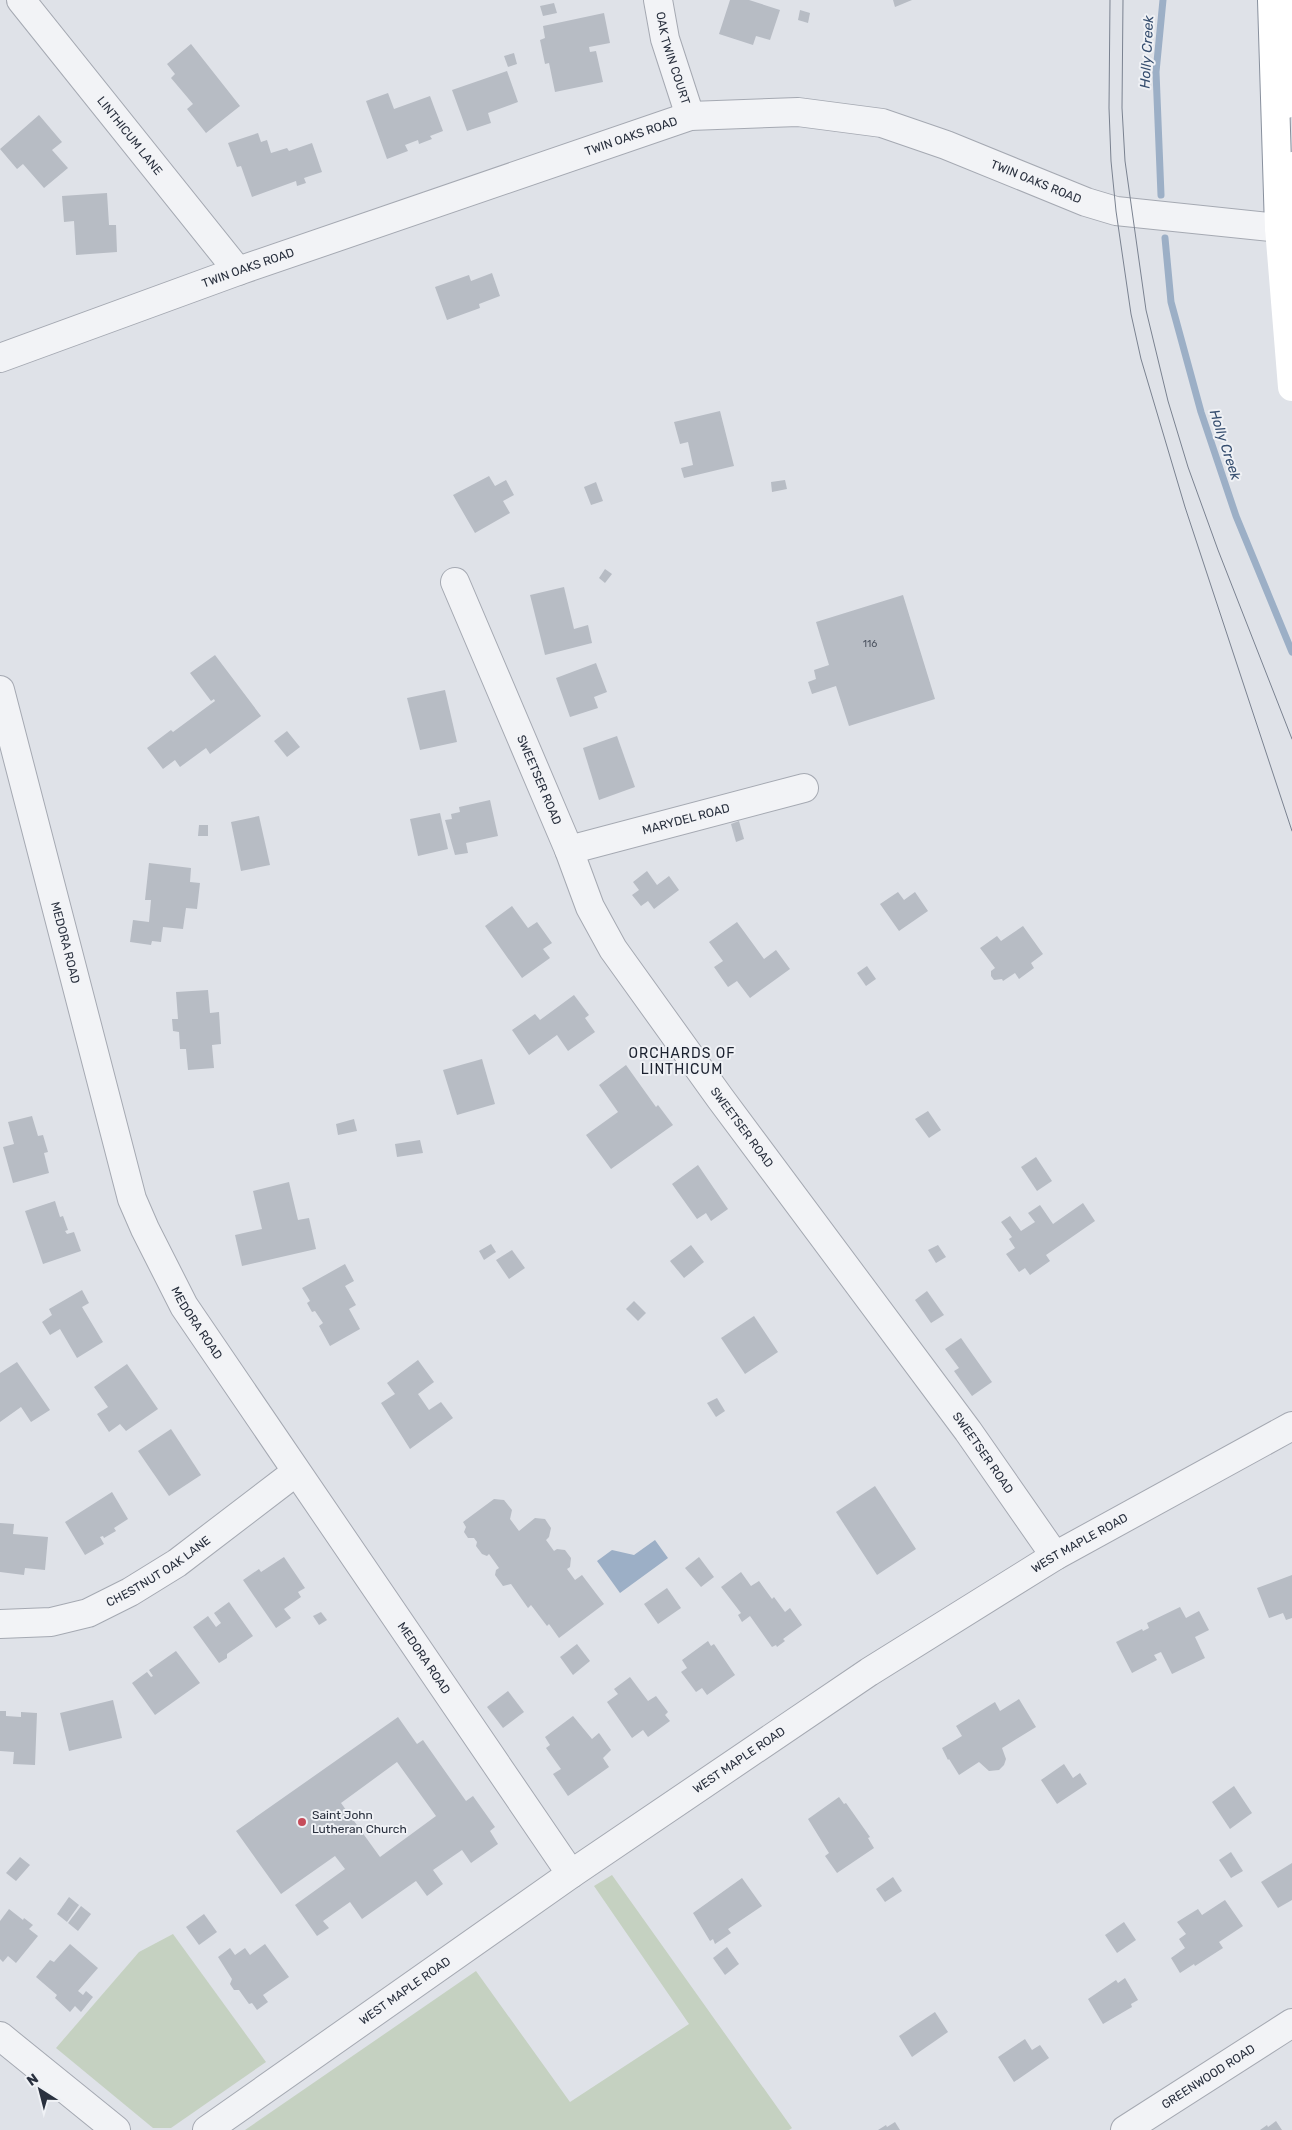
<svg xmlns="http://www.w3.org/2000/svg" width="1292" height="2130" viewBox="0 0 1292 2130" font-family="Rubik,sans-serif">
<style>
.green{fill:#c5d1c1}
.water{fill:#9cafc6}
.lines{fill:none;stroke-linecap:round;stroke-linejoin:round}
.stream{stroke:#9cafc6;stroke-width:7}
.building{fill:#b7bcc4;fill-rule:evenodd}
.minor-casing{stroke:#a5a9b2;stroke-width:30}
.tertiary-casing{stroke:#a5a9b2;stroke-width:30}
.motorway-casing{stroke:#88909d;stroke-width:30}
.minor{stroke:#f2f3f6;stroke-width:28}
.tertiary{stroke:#f2f3f6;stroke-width:28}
.secondary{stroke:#fff;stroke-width:28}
.motorway{stroke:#fff;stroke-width:28}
.tram{stroke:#7a8290;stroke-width:1}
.poi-dot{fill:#c64c5a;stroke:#eff1f5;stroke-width:2}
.labels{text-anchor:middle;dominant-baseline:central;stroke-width:4;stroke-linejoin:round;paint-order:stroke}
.number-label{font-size:10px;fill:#4c5360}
.street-label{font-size:12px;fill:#29303e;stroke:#eff1f5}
.poi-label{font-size:12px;fill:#29303e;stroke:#eff1f5;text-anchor:start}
.water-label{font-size:14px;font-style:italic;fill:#364e6f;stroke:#eff1f5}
.neighbourhood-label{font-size:14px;letter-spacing:1px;fill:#1b212f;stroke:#eff1f5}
</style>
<rect width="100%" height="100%" fill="#dfe2e8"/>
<g class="green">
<path d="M612,1875L792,2128L789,2130H245L476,1971L570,2102L689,2024L594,1886Z"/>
<path d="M173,1934L266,2062L171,2128H153L56,2048L139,1952Z"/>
</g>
<path class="water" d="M655,1540L668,1558L620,1593L597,1561L612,1550L634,1555Z"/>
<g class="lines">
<g class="stream">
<path d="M1161,195L1156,72L1163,0"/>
<path d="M1165,238L1171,302L1201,412L1236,516L1292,652"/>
</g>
</g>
<g class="building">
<path d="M730,0H749L780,10L770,40L756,36L753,45L719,34Z"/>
<path d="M893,0H912L895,7Z"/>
<path d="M554,3L557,13L543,16L540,6Z"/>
<path d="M800,10L810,13L808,23L798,20Z"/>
<path d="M604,13L610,43L589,47L590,52L596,51L603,82L555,92L549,63L545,64L540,40L545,38L543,26Z"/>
<path d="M191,44L240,106L206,133L187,109L193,104L171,78L175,74L167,64Z"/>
<path d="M514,53L517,64L508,67L504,56Z"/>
<path d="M507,71L518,102L488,113L491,123L467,131L452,90Z"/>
<path d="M388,93L394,109L430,96L443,131L430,136L432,139L419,144L418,140L405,145L408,151L387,159L366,101Z"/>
<path d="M39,115L62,142L52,150L68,168L44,188L23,164L17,169L0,149Z"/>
<path d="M258,133L261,142L267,140L271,153L287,148L289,151L312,143L322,172L304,178L306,183L297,186L296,181L252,197L241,166L237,167L228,143Z"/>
<path d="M107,193L109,225H116L117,252L76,255L74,221L64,222L62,196Z"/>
<path d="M492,273L500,296L479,304L480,308L447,320L435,287L469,275L471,281Z"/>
<path d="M720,411L734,466L684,478L681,468L693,465L688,442L680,444L674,422Z"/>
<path d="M489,476L495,486L506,480L514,495L503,501L510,513L475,533L453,495Z"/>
<path d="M785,480L787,489L772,492L771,482Z"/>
<path d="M596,482L603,501L591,505L584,487Z"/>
<path d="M605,569L612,574L605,583L599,578Z"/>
<path d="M564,587L574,629L588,625L592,643L545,655L530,595Z"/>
<path d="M903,595L935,699L849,726L836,686L812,694L808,682L816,679L814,670L829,665L816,622Z"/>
<path d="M215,655L261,716L210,754L206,748L180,767L175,760L163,769L147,748L171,730L173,732L215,701L214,699L211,701L190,673Z"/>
<path d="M596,663L607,692L594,697L598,708L570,717L556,678Z"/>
<path d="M445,690L457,742L420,750L407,698Z"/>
<path d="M287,731L300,747L287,757L274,741Z"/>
<path d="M617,736L635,787L599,800L583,748Z"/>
<path d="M490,800L498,836L466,843L468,853L455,855L445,820L452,819L451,814L460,812L459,807Z"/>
<path d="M440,813L448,849L418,856L410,819Z"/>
<path d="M259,816L270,865L241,871L231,822Z"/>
<path d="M739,821L744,839L736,842L731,824Z"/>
<path d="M199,825H208V836H198Z"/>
<path d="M149,863L191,868L190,882L200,883L197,909L186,908L183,929L163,927L161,942L152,941L151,945L130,942L133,920L149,922L151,900H145Z"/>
<path d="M647,871L657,885L669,876L679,890L654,909L648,901L641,906L632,895L639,890L633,882Z"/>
<path d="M898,892L904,900L915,892L928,911L899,931L880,904Z"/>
<path d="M512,906L528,928L537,922L552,943L543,949L550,958L522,978L485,926Z"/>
<path d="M737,922L764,959L776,950L790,969L750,998L737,981L728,987L714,967L723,961L709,942Z"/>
<path d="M1023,926L1043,954L1031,963L1034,968L1019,979L1015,973L1003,981L1002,979L994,980L991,976V971L995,968L980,948L997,936L1001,941Z"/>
<path d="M867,966L876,979L866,986L857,973Z"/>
<path d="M208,990L210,1013L219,1012L221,1044L212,1045L214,1068L188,1070L186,1049H180L179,1032L173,1031L172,1019H178L176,992Z"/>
<path d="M574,995L589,1015L585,1018L595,1032L568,1051L557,1035L529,1055L512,1030L535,1014L540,1020Z"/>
<path d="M482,1059L495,1104L457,1115L443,1070Z"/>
<path d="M626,1065L656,1107L658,1105L673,1125L611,1169L586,1135L618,1112L599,1085Z"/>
<path d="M928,1111L941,1130L929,1138L915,1119Z"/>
<path d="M32,1116L38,1136L43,1135L48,1152L44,1153L49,1173L13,1183L3,1147L14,1144L8,1122Z"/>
<path d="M354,1119L357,1131L338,1135L336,1124Z"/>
<path d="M420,1140L423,1153L397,1157L395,1144Z"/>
<path d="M1036,1157L1052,1181L1037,1191L1021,1167Z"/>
<path d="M698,1165L728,1209L711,1221L706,1213L697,1219L672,1184Z"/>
<path d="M289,1182L298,1220L309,1218L316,1249L242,1266L235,1235L262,1229L253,1191Z"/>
<path d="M55,1201L60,1217L63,1216L68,1230L65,1231L67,1234L74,1232L81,1251L43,1264L25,1211Z"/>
<path d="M1083,1203L1095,1221L1046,1255L1050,1261L1030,1275L1025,1268L1019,1272L1006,1254L1015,1248L1009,1239L1012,1237L1001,1222L1010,1216L1021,1231L1035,1222L1028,1213L1040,1205L1053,1224Z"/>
<path d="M491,1244L496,1252L484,1260L479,1251Z"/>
<path d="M691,1245L704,1262L684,1278L670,1261Z"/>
<path d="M938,1245L946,1257L936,1263L928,1250Z"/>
<path d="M512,1250L525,1268L509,1279L496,1260Z"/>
<path d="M345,1264L354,1281L345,1286L356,1305L349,1309L360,1329L330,1346L319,1326L323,1323L315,1311L312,1312L307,1303L310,1301L302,1288Z"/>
<path d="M82,1290L89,1303L82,1307L103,1342L77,1358L60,1329L50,1335L42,1322L52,1315L49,1309Z"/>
<path d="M927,1291L944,1315L931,1323L915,1300Z"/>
<path d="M634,1301L646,1313L638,1321L626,1309Z"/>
<path d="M754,1316L778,1352L745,1374L721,1338Z"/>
<path d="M961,1338L992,1382L972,1396L954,1371L959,1368L945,1349Z"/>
<path d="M418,1360L434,1382L418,1394L429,1410L441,1402L453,1418L410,1449L381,1403L395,1394L387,1383Z"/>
<path d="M17,1362L50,1410L31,1422L21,1407L0,1422V1373Z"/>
<path d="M127,1364L158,1409L126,1431L120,1424L109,1432L97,1414L108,1407L94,1387Z"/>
<path d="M717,1398L725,1411L716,1417L707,1403Z"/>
<path d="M171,1429L201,1475L169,1496L138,1451Z"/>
<path d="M875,1486L916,1549L877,1575L836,1512Z"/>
<path d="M112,1492L128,1519L114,1528L116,1531L104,1538L103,1536L100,1537L104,1544L85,1555L65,1522Z"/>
<path d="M494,1499L504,1500L512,1510L510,1519L519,1531L535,1518L545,1519L551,1528L549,1537L546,1540L554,1551L557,1549L565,1550L571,1558L570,1567L567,1569L575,1580L582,1575L604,1604L559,1638L549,1624L547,1626L531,1605L528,1608L511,1584L503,1586L495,1575L496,1570L499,1568L489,1554L487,1556L482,1554L476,1546L477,1542L474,1538H468L464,1532L466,1527L463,1522Z"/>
<path d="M0,1523L14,1524L13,1534L48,1537L45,1570L25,1568L24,1575L0,1572Z"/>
<path d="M284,1557L305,1588L298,1592L301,1597L284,1609L291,1618L276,1628L243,1580L259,1569L261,1572Z"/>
<path d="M699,1557L714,1577L701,1587L685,1568Z"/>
<path d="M741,1572L751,1586L759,1581L772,1599L774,1597L785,1612L790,1608L802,1625L783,1639L785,1641L777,1647L776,1645L772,1647L750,1616L742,1622L738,1615L741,1613L721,1587Z"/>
<path d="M1292,1575V1618L1286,1620L1283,1613L1269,1618L1257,1588Z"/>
<path d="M667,1588L681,1608L658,1624L644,1604Z"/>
<path d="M229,1602L253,1636L227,1654V1658L219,1663L193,1627L208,1616L216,1627L221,1623L214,1613Z"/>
<path d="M1180,1607L1186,1618L1199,1611L1209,1630L1195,1637L1205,1658L1172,1674L1161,1652L1154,1655L1157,1660L1132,1673L1116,1642L1142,1629L1143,1631L1149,1628L1147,1623Z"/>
<path d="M321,1612L327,1620L319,1625L313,1616Z"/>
<path d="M708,1641L711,1646L714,1644L735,1675L707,1695L702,1688L696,1692L681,1672L687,1668L682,1660Z"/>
<path d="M577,1644L590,1661L573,1675L560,1657Z"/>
<path d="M176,1651L200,1683L155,1715L132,1683L147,1672L151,1677L153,1676L149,1670Z"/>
<path d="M630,1677L648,1701L656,1696L668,1712L665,1715L670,1721L648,1737L643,1730L632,1738L607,1702L618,1694L614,1689Z"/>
<path d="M508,1691L524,1712L503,1728L487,1707Z"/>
<path d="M1019,1699L1036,1727L1002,1748L1006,1759L1004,1765L999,1770L989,1771L979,1762L959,1775L949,1759L948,1760L942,1748L962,1736L956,1726L995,1702L1000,1711Z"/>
<path d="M113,1700L122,1738L69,1751L60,1713Z"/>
<path d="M0,1711H6V1716L21,1717V1712L37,1713L35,1765L13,1764L14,1752L0,1751Z"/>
<path d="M573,1716L592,1739L599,1733L611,1750L603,1758L609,1767L568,1796L553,1774L561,1769L546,1748L550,1745L545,1737Z"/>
<path d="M398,1717L417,1744L423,1740L466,1801L473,1796L495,1827L490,1831L498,1844L471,1863L462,1850L433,1870L443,1884L427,1896L416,1881L362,1919L350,1902L323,1921L329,1928L317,1936L295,1905L345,1869L335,1856L281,1894L236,1831ZM397,1762L436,1816L380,1857L341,1803Z"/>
<path d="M1064,1764L1073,1778L1080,1773L1087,1784L1057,1804L1041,1780Z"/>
<path d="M1234,1786L1252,1813L1230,1829L1212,1802Z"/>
<path d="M839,1797L844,1804L846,1803L870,1837L868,1838L874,1848L837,1873L825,1856L829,1853L808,1819Z"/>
<path d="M1231,1852L1243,1871L1231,1878L1219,1860Z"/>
<path d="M20,1857L30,1865L16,1881L6,1873Z"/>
<path d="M1292,1863V1900L1278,1908L1261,1882Z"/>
<path d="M893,1877L902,1891L885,1902L876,1889Z"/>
<path d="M742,1878L762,1906L728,1929L731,1933L715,1944L713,1939L710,1941L693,1913Z"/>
<path d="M69,1897L79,1905L67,1922L57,1914Z"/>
<path d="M1225,1900L1243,1926L1219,1942L1223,1948L1195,1966L1194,1964L1180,1973L1171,1958L1185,1948L1179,1939L1186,1934L1177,1922L1198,1909L1202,1915Z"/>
<path d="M81,1906L91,1914L78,1931L68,1923Z"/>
<path d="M9,1909L23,1920L24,1918L33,1925L29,1929L38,1936L16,1963L8,1956L3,1962L0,1959V1921Z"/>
<path d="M204,1914L217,1932L199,1945L186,1927Z"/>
<path d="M1124,1922L1136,1940L1117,1953L1105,1935Z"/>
<path d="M70,1944L98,1968L78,1991L83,1995L86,1991L93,1997L81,2012L75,2006L70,2012L55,1998L57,1995L36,1977L50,1960L54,1962Z"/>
<path d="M265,1944L289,1977L263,1995L268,2002L257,2010L252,2003L249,2004L239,1990H234L230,1984L232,1979L218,1957L230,1948L235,1955L245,1948L250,1955Z"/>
<path d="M727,1947L739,1964L725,1975L713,1958Z"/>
<path d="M1125,1978L1138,2000L1131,2004L1132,2007L1103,2024L1088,1999L1116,1980L1118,1983Z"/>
<path d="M935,2012L948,2032L912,2057L899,2036Z"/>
<path d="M1025,2039L1032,2050L1040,2045L1049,2058L1014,2082L998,2057Z"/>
<path d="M1276,2121L1282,2130H1260L1267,2125L1268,2127Z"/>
<path d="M895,2122L900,2130H878L886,2125L887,2127Z"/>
</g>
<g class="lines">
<g class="minor-casing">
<g id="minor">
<path id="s1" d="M21,0L238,271"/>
<path id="s2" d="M658,0L665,39L690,116"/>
<path id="s3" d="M455,582L569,850L590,907L613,949L720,1098L968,1431L1055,1556"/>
<path id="s4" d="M569,850L804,788"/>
<path id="s5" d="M0,1624L51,1622L88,1613L130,1592L177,1563L296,1472"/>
<path id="s6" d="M1125,2130L1292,2023"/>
</g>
</g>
<g class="tertiary-casing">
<g id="tertiary">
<path id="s7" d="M0,358L238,271L690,116L798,112L882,123L946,145L1086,202L1116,211L1279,228"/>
<path id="s8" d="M0,690L132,1199L145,1229L184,1306L571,1874"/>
<path d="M0,2036L116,2130"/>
<path id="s9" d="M207,2130L571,1874L869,1672L1055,1556L1292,1426"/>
</g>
</g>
<g class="motorway-casing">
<path id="motorway" d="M1272,0L1279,228"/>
</g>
<use href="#minor" class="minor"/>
<use href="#tertiary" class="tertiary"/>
<g class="secondary">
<path d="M1286,104L1292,0"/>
<path d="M1280,204L1279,228L1292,387"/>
<path d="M1283,207L1292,166"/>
</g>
<use href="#motorway" class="motorway"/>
<g class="tram">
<path d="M1110,0L1109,108L1111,161L1116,211L1131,314L1141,359L1185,507L1292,831"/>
<path d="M1123,0L1122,108L1125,161L1146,310L1168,401L1188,467L1218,550L1292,739"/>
</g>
</g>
<circle class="poi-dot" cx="302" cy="1822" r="5"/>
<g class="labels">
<g class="number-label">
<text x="870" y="644">116</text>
</g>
<g class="street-label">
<text stroke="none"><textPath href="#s2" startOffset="60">OAK TWIN COURT</textPath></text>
<text stroke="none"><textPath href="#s1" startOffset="174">LINTHICUM LANE</textPath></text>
<text stroke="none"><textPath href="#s7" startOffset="669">TWIN OAKS ROAD</textPath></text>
<text stroke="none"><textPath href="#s7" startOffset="1089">TWIN OAKS ROAD</textPath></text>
<text stroke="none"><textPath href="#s7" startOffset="264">TWIN OAKS ROAD</textPath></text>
<text stroke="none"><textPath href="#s3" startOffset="215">SWEETSER ROAD</textPath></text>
<text stroke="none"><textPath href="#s4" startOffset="121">MARYDEL ROAD</textPath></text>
<text stroke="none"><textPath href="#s8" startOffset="261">MEDORA ROAD</textPath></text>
<text stroke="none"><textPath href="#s3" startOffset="620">SWEETSER ROAD</textPath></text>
<text stroke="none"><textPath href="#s8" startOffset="666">MEDORA ROAD</textPath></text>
<text stroke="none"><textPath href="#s3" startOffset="1025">SWEETSER ROAD</textPath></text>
<text stroke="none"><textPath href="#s9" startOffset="1052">WEST MAPLE ROAD</textPath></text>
<text stroke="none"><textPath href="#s5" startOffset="171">CHESTNUT OAK LANE</textPath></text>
<text stroke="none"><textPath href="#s8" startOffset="1071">MEDORA ROAD</textPath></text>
<text stroke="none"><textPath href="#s9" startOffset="648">WEST MAPLE ROAD</textPath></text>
<text stroke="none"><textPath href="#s9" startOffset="242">WEST MAPLE ROAD</textPath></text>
<text stroke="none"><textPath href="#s6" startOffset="99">GREENWOOD ROAD</textPath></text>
</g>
<g class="poi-label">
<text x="312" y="1815">Saint John<tspan x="312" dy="14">Lutheran Church</tspan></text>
</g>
<g class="water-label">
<text transform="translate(1147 52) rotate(-87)">Holly Creek</text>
<text transform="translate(1225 445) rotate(72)">Holly Creek</text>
</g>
<g class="neighbourhood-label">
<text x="682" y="1053">ORCHARDS OF<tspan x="682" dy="16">LINTHICUM</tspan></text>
</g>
</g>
<g transform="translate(40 2090) rotate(324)" stroke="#eff1f5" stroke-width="4" paint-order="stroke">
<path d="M0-4L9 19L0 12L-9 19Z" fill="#29303e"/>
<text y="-8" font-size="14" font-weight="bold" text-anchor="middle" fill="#29303e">N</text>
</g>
</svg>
